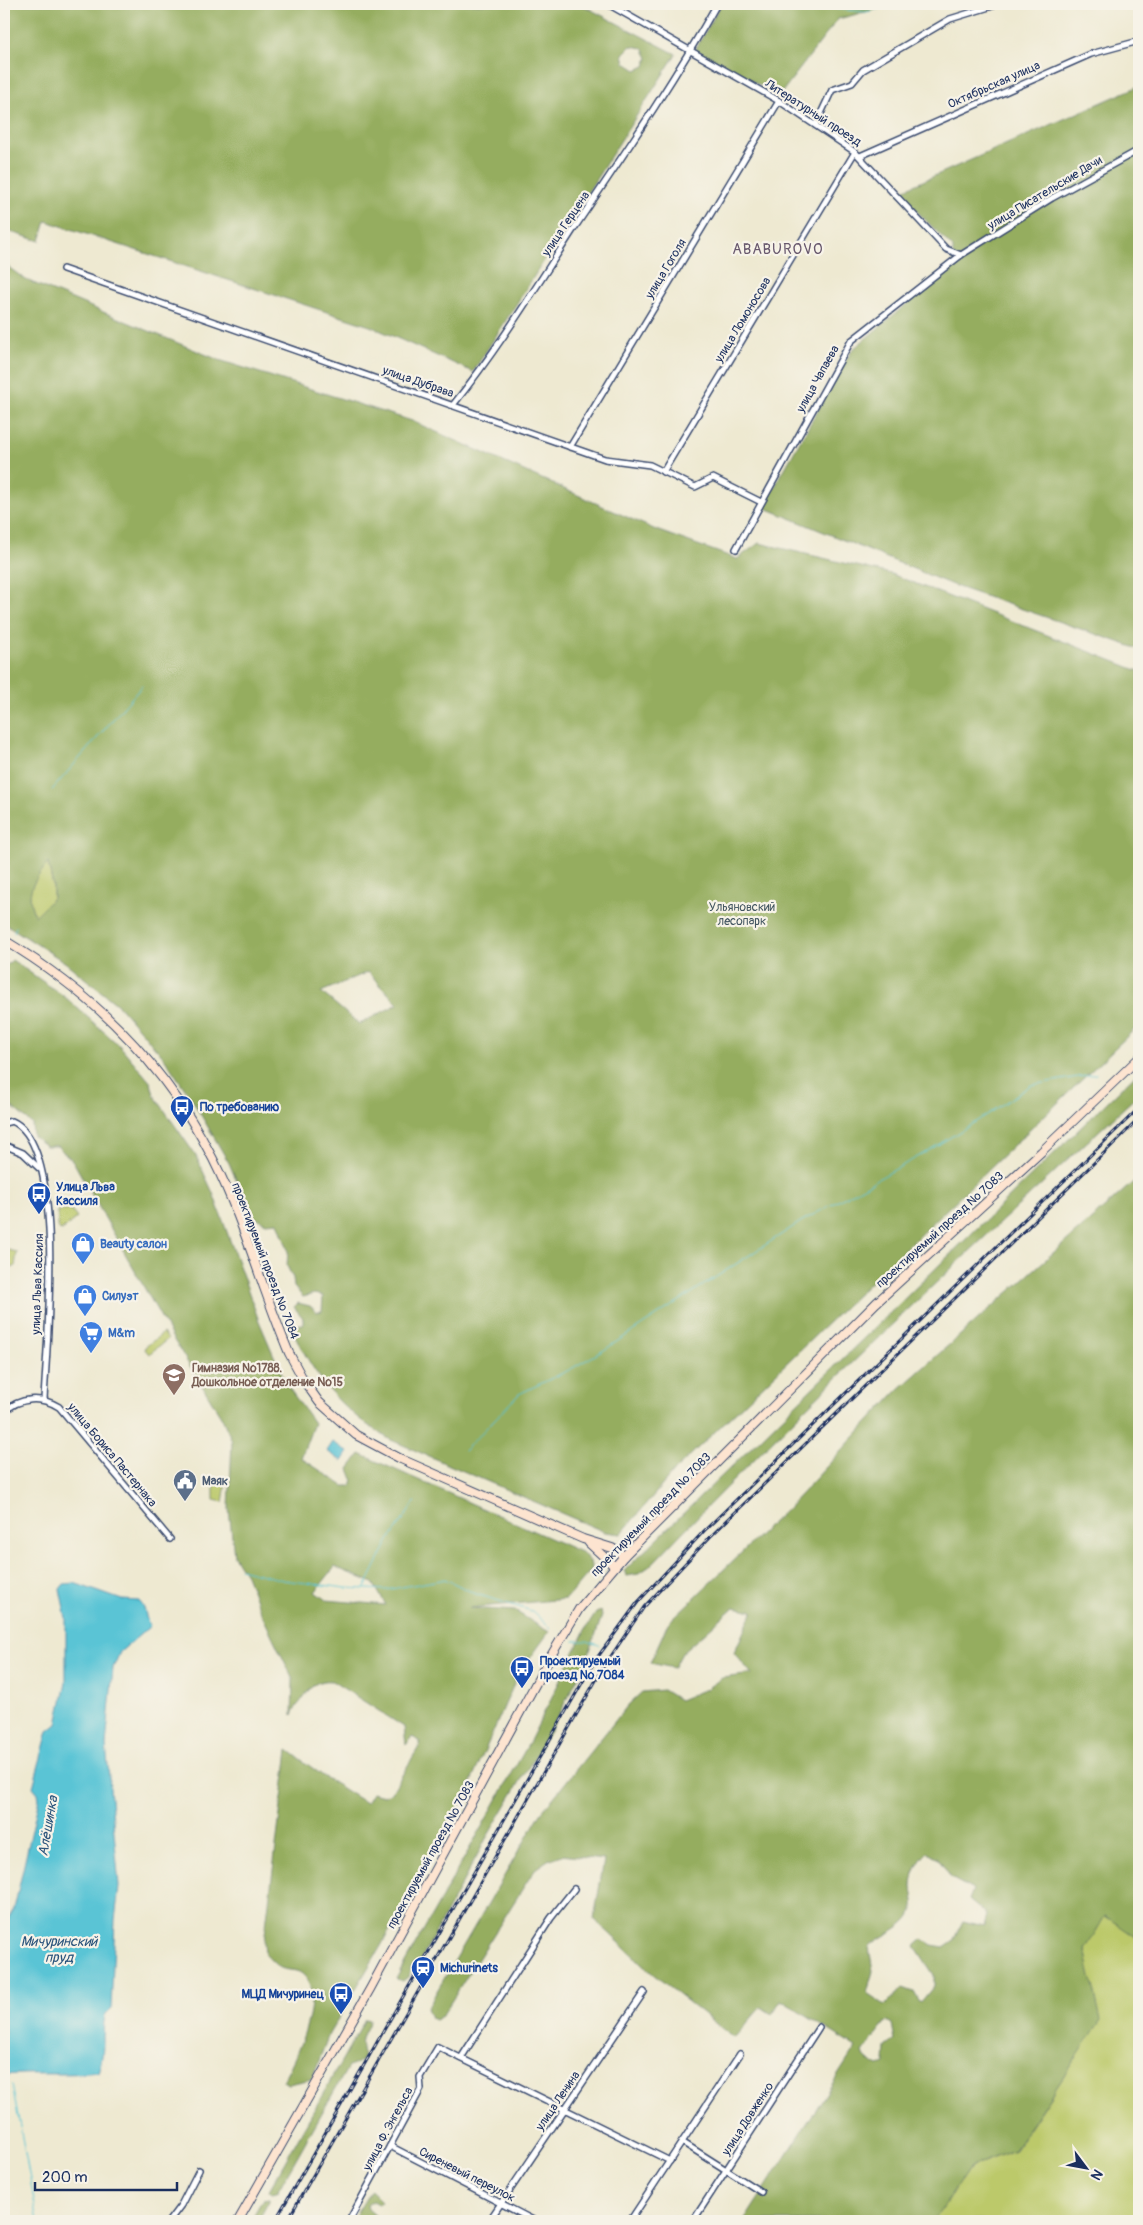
<svg xmlns="http://www.w3.org/2000/svg" width="1143" height="2225" viewBox="0 0 1143 2225" font-family="Pangolin,sans-serif">
<style>
.green{fill:#bcc96a;stroke:#6c7c64}
.forest{fill:#95ad5e;stroke:#586e5e;fill-rule:evenodd}
.water{fill:#5ac4d5;stroke:#3a7a9a}
.lines{fill:none;stroke-linecap:round;stroke-linejoin:round}
.stream{stroke:#5ac4d5;stroke-width:1}
.street-casing{stroke:#3b4b6f;stroke-width:8}
.secondary-casing{stroke:#3b4b6f;stroke-width:10}
.street{stroke:#fff;stroke-width:5}
.secondary{stroke:#fde4d0;stroke-width:8}
.rail-casing{stroke:#1b2f5e;stroke-width:3}
.rail{stroke:#f7f3e8;stroke-width:1;stroke-dasharray:4;stroke-linecap:butt}
.labels{text-anchor:middle;dominant-baseline:central;stroke-width:4.5;stroke-linejoin:round;paint-order:stroke}
.street-label{font-size:12px;fill:#1b2f5e;stroke:#f7f3e8}
.park-label{font-size:12px;fill:#435661;stroke:#f7f3e8}
.transit-label{font-size:12px;font-weight:bold;fill:#164399;stroke:#f7f3e8;text-anchor:start}
.shop-label{font-size:12px;font-weight:bold;fill:#366cbe;stroke:#f7f3e8;text-anchor:start}
.education-label{font-size:12px;font-weight:bold;fill:#785e54;stroke:#f7f3e8;text-anchor:start}
.service-label{font-size:12px;font-weight:bold;fill:#4e5e75;stroke:#f7f3e8;text-anchor:start}
.water-label{font-size:14px;font-style:italic;fill:#2b547c;stroke:#f7f3e8}
.quarter-label{font-size:15px;letter-spacing:1px;fill:#69596e;stroke:#f7f3e8}
</style>
<rect width="100%" height="100%" fill="#f7f3e8"/>
<filter id="ink" filterUnits="userSpaceOnUse"><feTurbulence type="fractalNoise" baseFrequency=".02" numOctaves="2"/><feDisplacementMap in="SourceGraphic" scale="10" xChannelSelector="R" yChannelSelector="G"/><feConvolveMatrix kernelMatrix="1 2 1 2 8 2 1 2 1" color-interpolation-filters="sRGB"/></filter>
<filter id="wash" filterUnits="userSpaceOnUse"><feTurbulence type="fractalNoise" baseFrequency=".0096" numOctaves="4" result="noise"/><feDisplacementMap in="SourceGraphic" scale="20" xChannelSelector="R" yChannelSelector="G"/><feGaussianBlur stdDeviation="1.12" result="paint"/><feColorMatrix in="noise" values="0 0 0 0 0 0 0 0 0 0 0 0 0 0 0 0 0 1.4 0 .05"/><feComposite in="paint" operator="in"/></filter>
<g filter="url(#wash)">
<rect width="100%" height="100%" fill="#eee9d1"/>
<g class="green">
<path d="M48,862L53,886V898L35,917C24,889 32,885 48,862Z"/>
<path d="M70,1209L77,1218L61,1231L58,1227L57,1211Z"/>
<path d="M4,1249L17,1252L15,1267H4Z"/>
<path d="M163,1333L168,1339L149,1354L144,1348Z"/>
<path d="M217,1482L226,1484L223,1502L214,1500V1485Z"/>
<path d="M1105,1915L1139,1939V2221H932L970,2167L1015,2150L1100,2020L1085,1950Z"/>
</g>
<g class="forest">
<path d="M4,4H580L676,54L473,372L370,326L46,221L40,241L4,230ZM631,46L643,48L648,58L645,66L636,70L625,63L623,54Z"/>
<path d="M721,4H897L838,19L779,96L695,50Z"/>
<path d="M1139,86V649L955,586L763,507L852,350L953,265V248L898,192Z"/>
<path d="M4,264L26,280L219,360L412,421L656,530L737,559L759,543L891,574L1139,671V1025L675,1470L621,1534L605,1532L391,1440C342,1412 316,1380 292,1329L294,1325L303,1324V1318L294,1307L298,1303L310,1306L317,1312L322,1311L323,1296L314,1294L303,1297L294,1287L293,1278L287,1266L288,1250L278,1222L266,1223L252,1216L229,1163L194,1103L165,1059L120,1007L66,963L4,923ZM48,863L53,886V898L35,916C24,892 33,883 48,863ZM368,972L398,1004L359,1024L321,992Z"/>
<path d="M12,960L65,997L121,1047L151,1083L154,1095L196,1156L213,1193L259,1321L286,1384L314,1423L301,1458L344,1486H351L353,1479L349,1469L360,1454L583,1553L590,1562L592,1569L566,1599L469,1608L515,1611L549,1632L518,1675L468,1789L381,1946L329,2034L312,2079L289,2084L283,2081C294,2061 328,1992 301,1973C295,1969 285,1971 279,1967C274,1964 269,1958 265,1954L264,1942L288,1750L326,1778L366,1803L372,1793L384,1796L392,1792L420,1745V1741L412,1737L406,1745L404,1727L332,1681C316,1679 311,1687 303,1698C299,1705 294,1707 292,1715L293,1679L261,1613L246,1575L234,1556L229,1509L232,1441L222,1418L172,1337L73,1161L57,1146H46L33,1136L32,1124L4,1100V968ZM335,1567L373,1583L386,1605L326,1600L315,1592Z"/>
<path d="M1139,1071V1094C972,1248 806,1402 650,1566L638,1574L627,1576L624,1571Z"/>
<path d="M1139,1177V1939L1105,1916L1085,1950L1101,2020L1014,2150L970,2167L934,2221H744L856,2047L781,2000L772,2014L761,2007L734,2038L653,1974L594,1919L604,1860L562,1855L548,1860L535,1869L442,2016L435,2020L431,2018L427,2008L541,1813L628,1705L642,1692L663,1690L679,1700L706,1689L722,1678L752,1674L734,1653L753,1611L734,1607L682,1653L674,1668L650,1663L668,1623L789,1507L898,1390ZM928,1852L938,1858L951,1878L973,1890L969,1900L987,1915L984,1926L963,1921L953,1941L944,1947L932,1945L923,1939L915,1946L934,1975V1986L920,2003L914,1992L903,1988L885,2005L867,1993L873,1971L869,1947C882,1933 910,1928 914,1906C915,1900 912,1893 912,1887C912,1873 918,1861 928,1852ZM887,2021L892,2024L895,2040L886,2047L885,2064L879,2066L865,2058L863,2053C872,2041 877,2031 887,2021Z"/>
<path d="M601,1611L602,1616L586,1662L549,1733L487,1837L418,1965L411,1967L408,1977L403,1981L396,1979L529,1743L585,1630L596,1613Z"/>
<path d="M365,2019L369,2020C369,2027 363,2032 362,2039C359,2052 371,2061 348,2067L277,2192L272,2193L269,2190Z"/>
<path d="M371,2190L382,2201L379,2204L373,2201L367,2205L368,2209L376,2216L375,2221H352Z"/>
<path d="M269,2198V2201L258,2221H250L263,2199Z"/>
</g>
<g class="water">
<path d="M333,1442L348,1452L342,1461L327,1451Z"/>
<path d="M74,1583L122,1600L139,1601C148,1610 144,1618 150,1626L120,1652L113,1668L106,1745L119,1886L115,1920L111,2009L105,2015C101,2036 106,2051 98,2072C67,2076 34,2072 4,2075V1945L8,1919L14,1909L39,1799L38,1793L33,1787L48,1731L57,1724L66,1683V1618L60,1589L64,1584Z"/>
</g>
<g class="lines">
<g class="stream">
<path d="M832,4L836,9L866,12L897,4"/>
<path d="M52,790L142,686"/>
<path d="M14,932L16,927"/>
<path d="M1136,1078L1139,1076"/>
<path d="M464,1451L519,1394L569,1370L604,1350L802,1221L923,1154L990,1113L1031,1085L1096,1074"/>
<path d="M240,1569L283,1580L346,1588L386,1590L445,1579L476,1594L532,1611L550,1628"/>
<path d="M365,1588L388,1542L415,1502"/>
<path d="M574,1641H587L599,1645"/>
<path d="M12,2085L38,2221"/>
</g>
</g>
</g>
<g filter="url(#ink)">
<g class="lines">
<g class="street-casing">
<g id="street">
<path d="M608,4L779,101L855,152L946,249L961,255"/>
<path d="M816,124L832,90L852,83L863,70L950,19L999,4"/>
<path d="M860,156L1091,54L1139,41"/>
<path d="M63,269L605,459L650,465L695,487L713,478L761,502"/>
<path d="M453,405C498,349 536,287 575,227C624,154 674,81 717,4"/>
<path d="M570,447L779,101"/>
<path d="M663,472L855,152"/>
<path d="M736,549L851,341L961,255L1052,198L1139,150"/>
<path d="M4,1123L12,1121C68,1145 46,1348 44,1400"/>
<path d="M4,1145L23,1153L40,1169"/>
<path d="M4,1412C20,1397 41,1396 59,1407L170,1539"/>
<path d="M461,2058L551,1918L574,1889"/>
<path d="M682,2142L761,2192"/>
<path d="M390,2146L535,2221"/>
<path d="M169,2221L181,2205L199,2170"/>
<path d="M349,2221L421,2089L420,2077L438,2047L670,2161"/>
<path d="M489,2221L644,1992"/>
<path d="M630,2221L740,2054"/>
<path d="M693,2221L819,2027"/>
</g>
</g>
<g class="secondary-casing">
<g id="secondary">
<path d="M4,940C93,993 166,1066 213,1159C244,1221 262,1289 289,1353L304,1381L319,1402L356,1435L401,1459L583,1539L612,1548L624,1556"/>
<path d="M589,1543L614,1566"/>
<path d="M238,2221L370,1989L549,1659L579,1609L624,1556L876,1303L1041,1152L1139,1058"/>
</g>
</g>
<use href="#street" class="street"/>
<use href="#secondary" class="secondary"/>
<g class="rail-casing">
<g id="rail">
<path d="M275,2221L594,1662L638,1602L704,1531L1139,1108"/>
<path d="M287,2221L603,1668L644,1607L710,1537L1139,1119"/>
</g>
</g>
<use href="#rail" class="rail"/>
</g>
</g>
<defs>
<g id="bus-pin" transform="scale(1.25)"><path d="M0 17L-7.5 6A9.5 9.5 0 1 1 7.5 6Z" fill="#1a4fb4" stroke="#f7f3e8"/><path d="M-5-6H5V4H4V6H2V4H-2V6H-4V4H-5ZM-3.5-4V0h7V-4ZM-3.5 1.2v1.5H-2V1.2ZM2 1.2v1.5H3.5V1.2Z" fill="#fff"/></g>
<g id="shop-pin" transform="scale(1.25)"><path d="M0 17L-7.5 6A9.5 9.5 0 1 1 7.5 6Z" fill="#3f7fe0" stroke="#f7f3e8"/><path d="M-5-2.5h2.3a2.7 3.5 0 0 1 5.4 0H5L5.5 6h-11ZM-1.5-2.5h3a1.5 2.3 0 0 0-3 0Z" fill="#fff"/></g>
<g id="supermarket-pin" transform="scale(1.25)"><path d="M0 17L-7.5 6A9.5 9.5 0 1 1 7.5 6Z" fill="#3f7fe0" stroke="#f7f3e8"/><path d="M-6-5.5h2.5l.6 2H6L4.5 2H-2.5L-4.4-4H-6ZM-1.5 3.2a1.3 1.3 0 1 0 .1 0ZM3 3.2a1.3 1.3 0 1 0 .1 0Z" fill="#fff"/></g>
<g id="school-pin" transform="scale(1.25)"><path d="M0 17L-7.5 6A9.5 9.5 0 1 1 7.5 6Z" fill="#8d6e63" stroke="#f7f3e8"/><path d="M0-5L7-2L0 1L-7-2ZM-4 1L0 2.5L4 1V4Q0 6-4 4Z" fill="#fff"/></g>
<g id="civic-pin" transform="scale(1.25)"><path d="M0 17L-7.5 6A9.5 9.5 0 1 1 7.5 6Z" fill="#5c6f8a" stroke="#f7f3e8"/><path d="M-.6-6.5H3V-4.5H.6V-3L4-1V1h2V6H-6V1h2V-1L-.6-3ZM-1.2 2.5V6h2.4V2.5Z" fill="#fff"/></g>
<g id="station-pin" transform="scale(1.25)"><path d="M0 17L-7.5 6A9.5 9.5 0 1 1 7.5 6Z" fill="#1a4fb4" stroke="#f7f3e8"/><path d="M-3-6H3Q5-6 5-4V2Q5 4 3 4L4.5 6H3L1.5 4h-3L-3 6H-4.5L-3 4Q-5 4-5 2V-4Q-5-6-3-6ZM-3.5-4v3h7v-3ZM-3.5 1v1.5H-2V1ZM2 1v1.5H3.5V1Z" fill="#fff"/></g>
</defs>
<g fill-rule="evenodd">
<use href="#bus-pin" x="182" y="1107"/>
<use href="#bus-pin" x="39" y="1194"/>
<use href="#shop-pin" x="83" y="1244"/>
<use href="#shop-pin" x="85" y="1296"/>
<use href="#supermarket-pin" x="91" y="1333"/>
<use href="#school-pin" x="174" y="1375"/>
<use href="#civic-pin" x="185" y="1481"/>
<use href="#bus-pin" x="522" y="1668"/>
<use href="#station-pin" x="423" y="1968"/>
<use href="#bus-pin" x="341" y="1994"/>
</g>
<g class="labels">
<g class="street-label">
<text transform="translate(994 85) rotate(-24)">Октябрьская улица</text>
<text transform="translate(813 113) rotate(33)">Литературный проезд</text>
<text transform="translate(1045 193) rotate(-31)">улица Писательские Дачи</text>
<text transform="translate(566 224) rotate(-56)">улица Герцена</text>
<text transform="translate(666 269) rotate(-59)">улица Гоголя</text>
<text transform="translate(743 320) rotate(-59)">улица Ломоносова</text>
<text transform="translate(818 379) rotate(-61)">улица Чапаева</text>
<text transform="translate(418 382) rotate(19)">улица Дубрава</text>
<text transform="translate(940 1230) rotate(-42)">проектируемый проезд № 7083</text>
<text transform="translate(265 1261) rotate(69)">проектируемый проезд № 7084</text>
<text transform="translate(38 1284) rotate(-88)">улица Льва Кассиля</text>
<text transform="translate(112 1455) rotate(50)">улица Бориса Пастернака</text>
<text transform="translate(651 1515) rotate(-46)">проектируемый проезд № 7083</text>
<text transform="translate(431 1855) rotate(-61)">проектируемый проезд № 7083</text>
<text transform="translate(558 2101) rotate(-56)">улица Ленина</text>
<text transform="translate(748 2119) rotate(-57)">улица Довженко</text>
<text transform="translate(388 2129) rotate(-62)">улица Ф. Энгельса</text>
<text transform="translate(467 2175) rotate(27)">Сиреневый переулок</text>
</g>
<g class="park-label">
<text x="742" y="907">Ульяновский<tspan x="742" dy="14">лесопарк</tspan></text>
</g>
<g class="transit-label">
<text x="200" y="1107">По требованию</text>
<text x="56" y="1187">Улица Льва<tspan x="56" dy="14">Кассиля</tspan></text>
<text x="540" y="1661">Проектируемый<tspan x="540" dy="14">проезд № 7084</tspan></text>
<text x="440" y="1968">Michurinets</text>
<text x="324" y="1994" text-anchor="end">МЦД Мичуринец</text>
</g>
<g class="shop-label">
<text x="100" y="1244">Beauty салон</text>
<text x="102" y="1296">Силуэт</text>
<text x="108" y="1333">M&amp;m</text>
</g>
<g class="education-label">
<text x="192" y="1368">Гимназия №1788.<tspan x="192" dy="14">Дошкольное отделение №15</tspan></text>
</g>
<g class="service-label">
<text x="202" y="1481">Маяк</text>
</g>
<g class="water-label">
<text transform="translate(48 1826) rotate(-80)">Алёшинка</text>
<text x="59" y="1941">Мичуринский<tspan x="59" dy="16">пруд</tspan></text>
</g>
<g class="quarter-label">
<text x="778" y="249">ABABUROVO</text>
</g>
</g>
<rect width="1143" height="2225" fill="none" stroke="#f7f3e8" stroke-width="20"/>
<g transform="translate(1086 2168) rotate(122)" stroke="#f7f3e8" stroke-width="4" paint-order="stroke">
<path d="M0-4L9 19L0 12L-9 19Z" fill="#1b2f5e"/>
<text y="-8" font-size="14" font-weight="bold" text-anchor="middle" fill="#1b2f5e">N</text>
</g>
<path d="M35 2182v8h142v-8" fill="none" stroke="#1b2f5e" stroke-width="2.5"/>
<text x="42" y="2182" font-size="15" fill="#1b2f5e" stroke="#f7f3e8" stroke-width="4" paint-order="stroke">200 m</text>
</svg>
